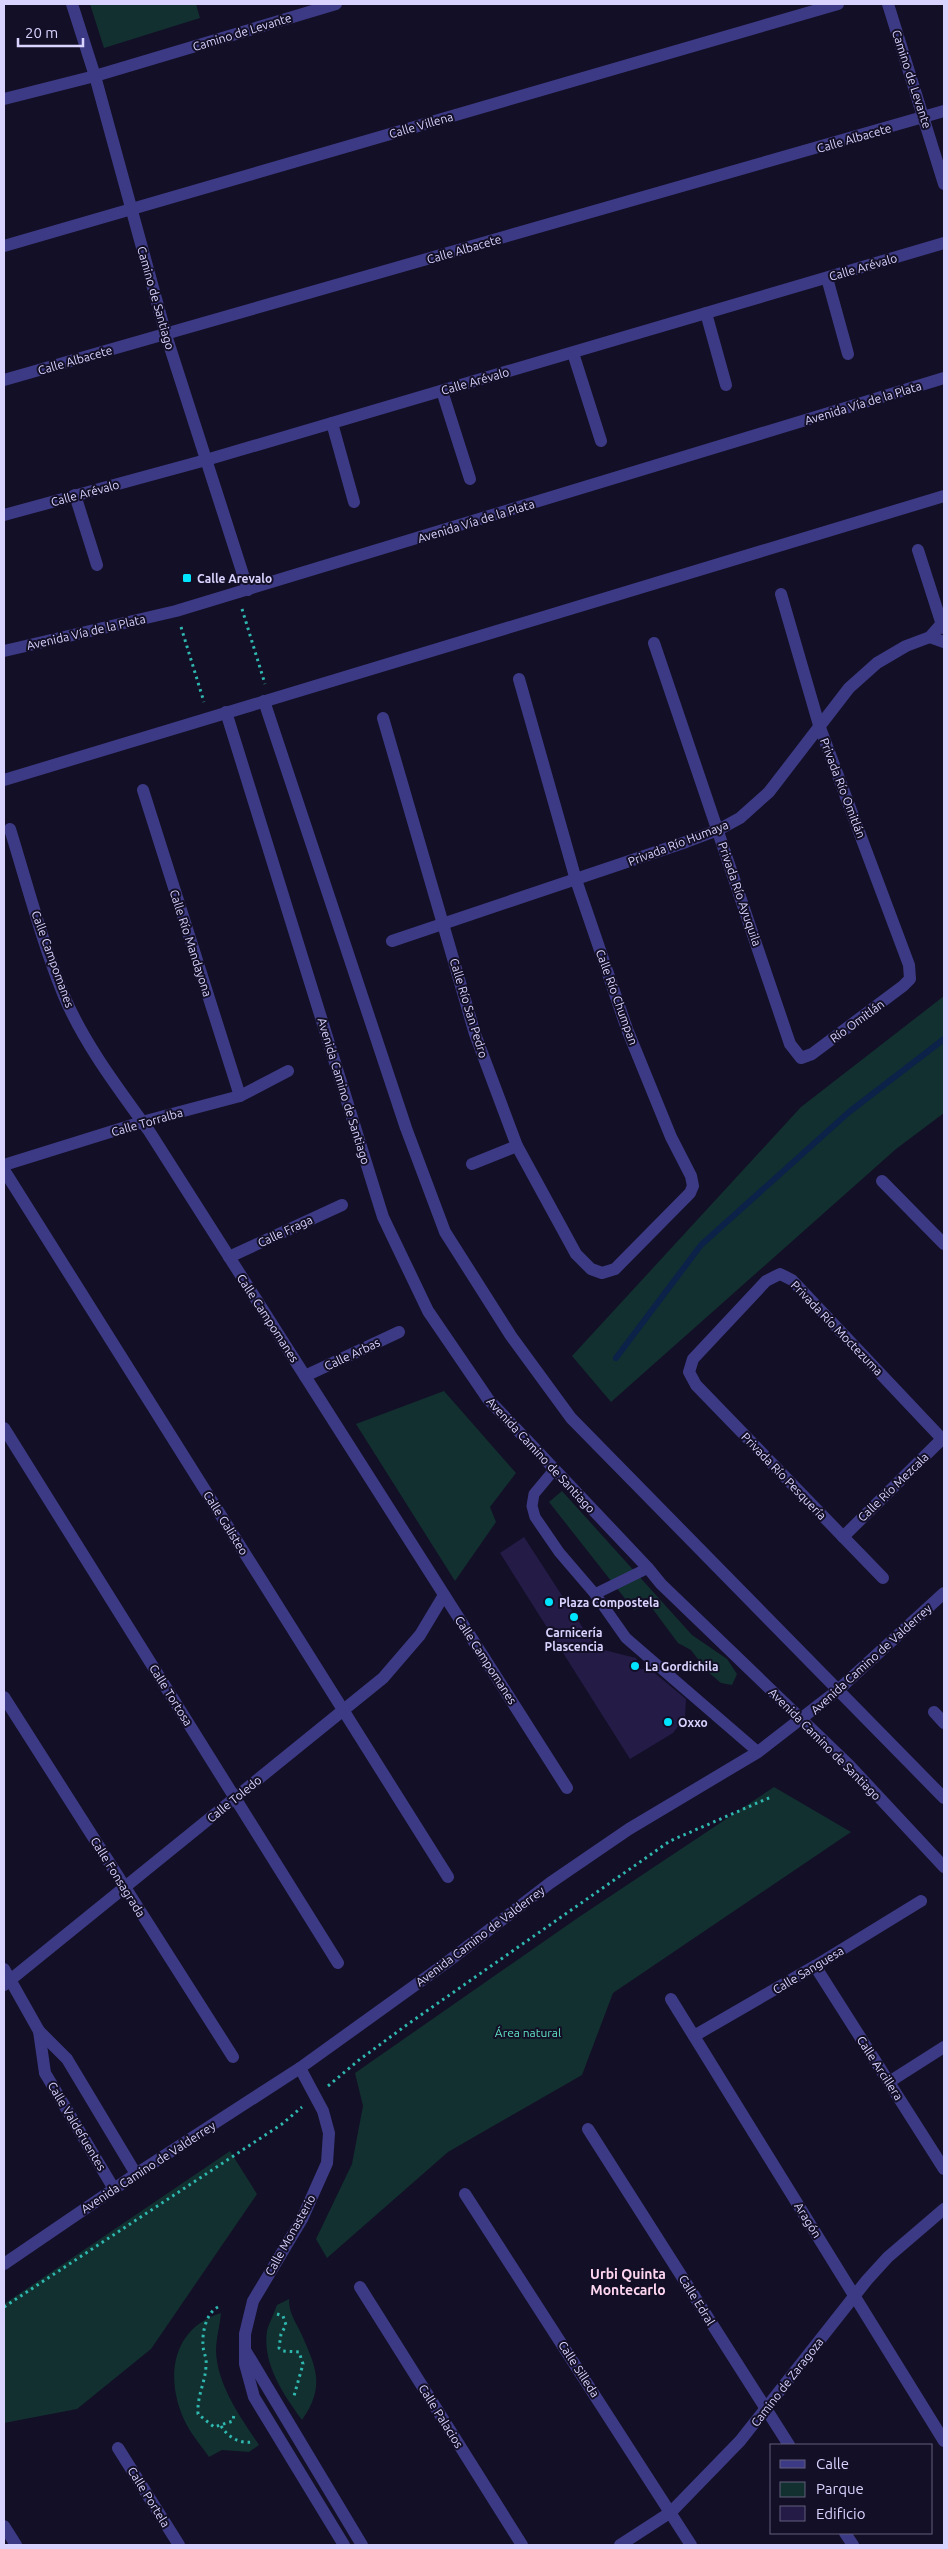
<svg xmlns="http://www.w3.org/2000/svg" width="948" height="2549" viewBox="0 0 948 2549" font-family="Ubuntu,sans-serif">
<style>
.green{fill:#12302f}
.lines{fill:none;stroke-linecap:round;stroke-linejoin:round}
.stream{stroke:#0c2248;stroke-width:6}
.building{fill:#241b47}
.path{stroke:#2fb8b0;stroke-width:3;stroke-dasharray:2.5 4;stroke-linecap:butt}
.service{stroke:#3d3a85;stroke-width:11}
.minor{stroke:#3d3a85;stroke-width:12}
.poi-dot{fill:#00e5ff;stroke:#130f26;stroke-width:2}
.labels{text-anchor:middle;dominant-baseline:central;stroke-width:4;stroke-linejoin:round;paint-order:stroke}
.street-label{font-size:12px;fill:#d9d4ff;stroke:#130f26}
.poi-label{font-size:12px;font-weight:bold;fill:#d9d4ff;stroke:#130f26;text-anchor:start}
.park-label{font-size:12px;fill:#5fe0c0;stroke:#130f26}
.neighbourhood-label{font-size:14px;font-weight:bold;fill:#ffd6f0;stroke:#130f26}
</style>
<rect width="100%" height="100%" fill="#130f26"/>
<g class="green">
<path d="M90,4H196L200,18L104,48Z"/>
<path d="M944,996V1113L896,1149L611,1402L572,1356L801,1107Z"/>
<path d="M444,1391L516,1473L490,1507L496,1522L455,1581L356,1424Z"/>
<path d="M562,1491L692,1635L727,1659L737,1674L732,1685L721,1683L707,1671L691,1650L678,1643L649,1604L634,1610L549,1502Z"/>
<path d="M774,1787L851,1832L613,1993L582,2075L448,2152L327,2258L316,2239L352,2164L363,2106L355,2073L579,1917Z"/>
<path d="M230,2151L257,2194L151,2349L77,2409L4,2423V2304Z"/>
<path d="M289,2299C289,2313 294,2319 300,2331C316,2367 326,2386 302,2420C284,2395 262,2364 267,2331C269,2323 274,2314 277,2305Z"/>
<path d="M221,2313C220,2325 216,2339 216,2351C217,2385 241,2418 259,2445L249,2452L222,2450L209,2457C203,2448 195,2439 189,2429C164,2386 168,2329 221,2313Z"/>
</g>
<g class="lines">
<path class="stream" d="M616,1358L701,1245L849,1112L944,1039"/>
</g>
<path class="building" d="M524,1537L596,1648L636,1658L640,1669L651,1670L686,1699L685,1717L673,1733L630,1759L500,1553Z"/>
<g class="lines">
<g class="path">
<path d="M242,609L265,684"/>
<path d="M181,627L204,702"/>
<path d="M328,2086L359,2060L408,2024L670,1841L771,1797"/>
<path d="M4,2307L282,2124L302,2107"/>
<path d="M218,2307C206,2313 202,2333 203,2345C203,2352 207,2358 206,2364C206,2382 197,2394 198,2414L214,2427L233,2421L234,2414"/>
<path d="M277,2314L283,2316L286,2325L281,2334L279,2348L283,2351L299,2352L303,2364L294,2396"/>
<path d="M221,2426C228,2437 239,2444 253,2442"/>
</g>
<g class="service">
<path d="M554,1470L534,1494L532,1506L535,1517L559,1552L595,1594L626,1638L758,1752"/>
<path d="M595,1594L648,1568"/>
</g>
<g class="minor">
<path d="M72,4L95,76L166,335L248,590"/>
<path d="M888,4L944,184"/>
<path d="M4,99L95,76L336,4"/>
<path d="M4,246L838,4"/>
<path d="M827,278L848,354"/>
<path d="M706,313L726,385"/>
<path d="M573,353L601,441"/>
<path d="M4,380L944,111"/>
<path d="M442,391L470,479"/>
<path d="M332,423L354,502"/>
<path d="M75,495L97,565"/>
<path d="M4,515L206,460L944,243"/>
<path d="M918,550L943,628"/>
<path d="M930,637L944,642"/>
<path d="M654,643L790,1044L801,1058L812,1054L903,986L910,979L909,965L819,725L781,594"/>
<path d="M4,651L176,611L944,378"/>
<path d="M264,701L406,1128L445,1232L511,1336L571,1418L944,1798"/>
<path d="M226,712L383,1217L428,1311L488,1399L648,1568L661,1584L849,1765L944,1867"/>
<path d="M383,718L475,1034L517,1146L576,1254L591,1269L602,1273L615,1269L690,1193L693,1186L691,1176L671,1137L627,1029L576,880L519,679"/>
<path d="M4,780L944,496"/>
<path d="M143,790L240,1096"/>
<path d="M10,829C27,884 42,942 64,996C85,1045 118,1088 149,1131L567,1788"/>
<path d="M392,941L686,842L718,830L740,818L769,792L849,688L877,663L906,646L930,637L944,621"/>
<path d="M472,1164L517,1146"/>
<path d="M4,1165L142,1122L240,1096L288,1071"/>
<path d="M4,1170L448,1877"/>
<path d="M882,1181L944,1244"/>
<path d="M229,1257L342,1205"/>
<path d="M305,1376L399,1332"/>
<path d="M4,1428L338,1963"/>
<path d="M843,1537L944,1437"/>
<path d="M883,1578L696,1385L689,1372L693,1359L766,1281L780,1274L792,1280L944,1441"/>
<path d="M4,1697L233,2057"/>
<path d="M934,1712L944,1723"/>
<path d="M815,1966L944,2169"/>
<path d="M4,1969L39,2031L67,2059L136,2174"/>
<path d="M4,1985L383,1678L420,1635L444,1595"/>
<path d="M671,1999L944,2441"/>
<path d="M39,2031L45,2073L114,2189"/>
<path d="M694,2036L815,1966L921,1901"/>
<path d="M300,2068L323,2111L329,2133L327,2163L302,2219L253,2301L245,2334V2364L254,2397L344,2545"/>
<path d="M889,2082L944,2047"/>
<path d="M588,2129L789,2445"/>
<path d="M465,2194L691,2545"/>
<path d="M4,2264L136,2174L300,2068L446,1963L550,1883L629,1829L758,1752L838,1690L944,1593"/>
<path d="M360,2287L522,2545"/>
<path d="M245,2350L362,2545"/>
<path d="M118,2448L179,2545"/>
<path d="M4,2526L16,2545"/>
<path d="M845,2533L853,2545"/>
<path d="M620,2545L671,2512L740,2441L867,2280L888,2257L944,2209"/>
</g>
</g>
<g class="poi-dot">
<rect x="182" y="573" width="10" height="10" rx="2.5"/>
<circle cx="549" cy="1602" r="5"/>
<circle cx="574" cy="1617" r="5"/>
<circle cx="635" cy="1666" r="5"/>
<circle cx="668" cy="1722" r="5"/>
</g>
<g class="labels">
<g class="street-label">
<text transform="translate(242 32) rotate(-17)">Camino de Levante</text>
<text transform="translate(912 79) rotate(72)">Camino de Levante</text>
<text transform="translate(421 125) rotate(-16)">Calle Villena</text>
<text transform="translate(854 138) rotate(-16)">Calle Albacete</text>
<text transform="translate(464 249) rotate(-16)">Calle Albacete</text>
<text transform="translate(863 267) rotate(-16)">Calle Arévalo</text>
<text transform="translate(156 298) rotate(74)">Camino de Santiago</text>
<text transform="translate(75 360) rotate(-16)">Calle Albacete</text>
<text transform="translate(475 381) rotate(-16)">Calle Arévalo</text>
<text transform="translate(863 403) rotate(-17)">Avenida Vía de la Plata</text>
<text transform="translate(85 493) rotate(-15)">Calle Arévalo</text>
<text transform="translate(476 521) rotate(-17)">Avenida Vía de la Plata</text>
<text transform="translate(86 632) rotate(-13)">Avenida Vía de la Plata</text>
<text transform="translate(843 788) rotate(69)">Privada Río Omitlán</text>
<text transform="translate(678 843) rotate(-21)">Privada Río Humaya</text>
<text transform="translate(740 894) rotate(71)">Privada Río Ayuquila</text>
<text transform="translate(191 943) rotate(72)">Calle Río Mandayona</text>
<text transform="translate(53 959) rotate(70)">Calle Campomanes</text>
<text transform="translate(617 997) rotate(70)">Calle Río Chumpan</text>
<text transform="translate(469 1008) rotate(73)">Calle Río San Pedro</text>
<text transform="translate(857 1021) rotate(-36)">Río Omitlán</text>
<text transform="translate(344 1091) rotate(73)">Avenida Camino de Santiago</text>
<text transform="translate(147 1122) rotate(-16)">Calle Torralba</text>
<text transform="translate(285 1231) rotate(-25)">Calle Fraga</text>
<text transform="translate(268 1318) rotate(57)">Calle Campomanes</text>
<text transform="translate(837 1328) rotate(46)">Privada Río Moctezuma</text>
<text transform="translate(352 1354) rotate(-25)">Calle Arbas</text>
<text transform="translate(541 1455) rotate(47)">Avenida Camino de Santiago</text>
<text transform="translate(784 1476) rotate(46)">Privada Río Pesquería</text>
<text transform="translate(893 1487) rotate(-44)">Calle Río Mezcala</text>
<text transform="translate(226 1523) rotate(58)">Calle Galisteo</text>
<text transform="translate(871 1659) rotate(-42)">Avenida Camino de Valderrey</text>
<text transform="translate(486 1660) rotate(57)">Calle Campomanes</text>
<text transform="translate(171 1695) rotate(58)">Calle Tortosa</text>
<text transform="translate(825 1744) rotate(45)">Avenida Camino de Santiago</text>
<text transform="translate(234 1799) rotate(-39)">Calle Toledo</text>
<text transform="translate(118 1877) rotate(58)">Calle Fonsagrada</text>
<text transform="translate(480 1936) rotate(-37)">Avenida Camino de Valderrey</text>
<text transform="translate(808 1970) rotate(-31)">Calle Sanguesa</text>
<text transform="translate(880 2068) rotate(57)">Calle Arcillera</text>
<text transform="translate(77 2126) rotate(59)">Calle Valdefuentes</text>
<text transform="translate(148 2167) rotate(-33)">Avenida Camino de Valderrey</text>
<text transform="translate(808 2220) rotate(58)">Aragón</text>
<text transform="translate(290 2235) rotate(-61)">Calle Monasterio</text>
<text transform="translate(697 2300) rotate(58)">Calle Edral</text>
<text transform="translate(579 2369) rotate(57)">Calle Silleda</text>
<text transform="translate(787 2382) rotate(-52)">Camino de Zaragoza</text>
<text transform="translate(441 2416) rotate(58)">Calle Palacios</text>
<text transform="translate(149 2497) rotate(58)">Calle Portela</text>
</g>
<g class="poi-label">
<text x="197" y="578">Calle Arevalo</text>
<text x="559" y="1602">Plaza Compostela</text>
<text x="574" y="1632" text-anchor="middle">Carnicería<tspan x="574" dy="14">Plascencia</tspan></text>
<text x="645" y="1666">La Gordichila</text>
<text x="678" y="1722">Oxxo</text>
</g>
<g class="park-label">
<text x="528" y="2032">Área natural</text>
</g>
<g class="neighbourhood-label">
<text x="628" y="2274">Urbi Quinta<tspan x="628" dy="16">Montecarlo</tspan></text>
</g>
</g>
<rect width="948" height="2549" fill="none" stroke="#d9d4ff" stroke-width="10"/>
<rect x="770" y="2444" width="162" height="90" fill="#130f26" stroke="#625e7d"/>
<rect x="780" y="2460" width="25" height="8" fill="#3d3a85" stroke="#625e7d"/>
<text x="816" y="2469" font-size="15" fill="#d9d4ff">Calle</text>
<rect x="780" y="2482" width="25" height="15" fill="#12302f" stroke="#625e7d"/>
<text x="816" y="2494" font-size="15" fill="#d9d4ff">Parque</text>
<rect x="780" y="2506" width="25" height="15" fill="#241b47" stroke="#625e7d"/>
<text x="816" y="2519" font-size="15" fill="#d9d4ff">Edificio</text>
<path d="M18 38v8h65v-8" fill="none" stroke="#d9d4ff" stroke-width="2.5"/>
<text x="25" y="38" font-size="15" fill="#d9d4ff" stroke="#130f26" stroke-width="4" paint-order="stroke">20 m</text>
</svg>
